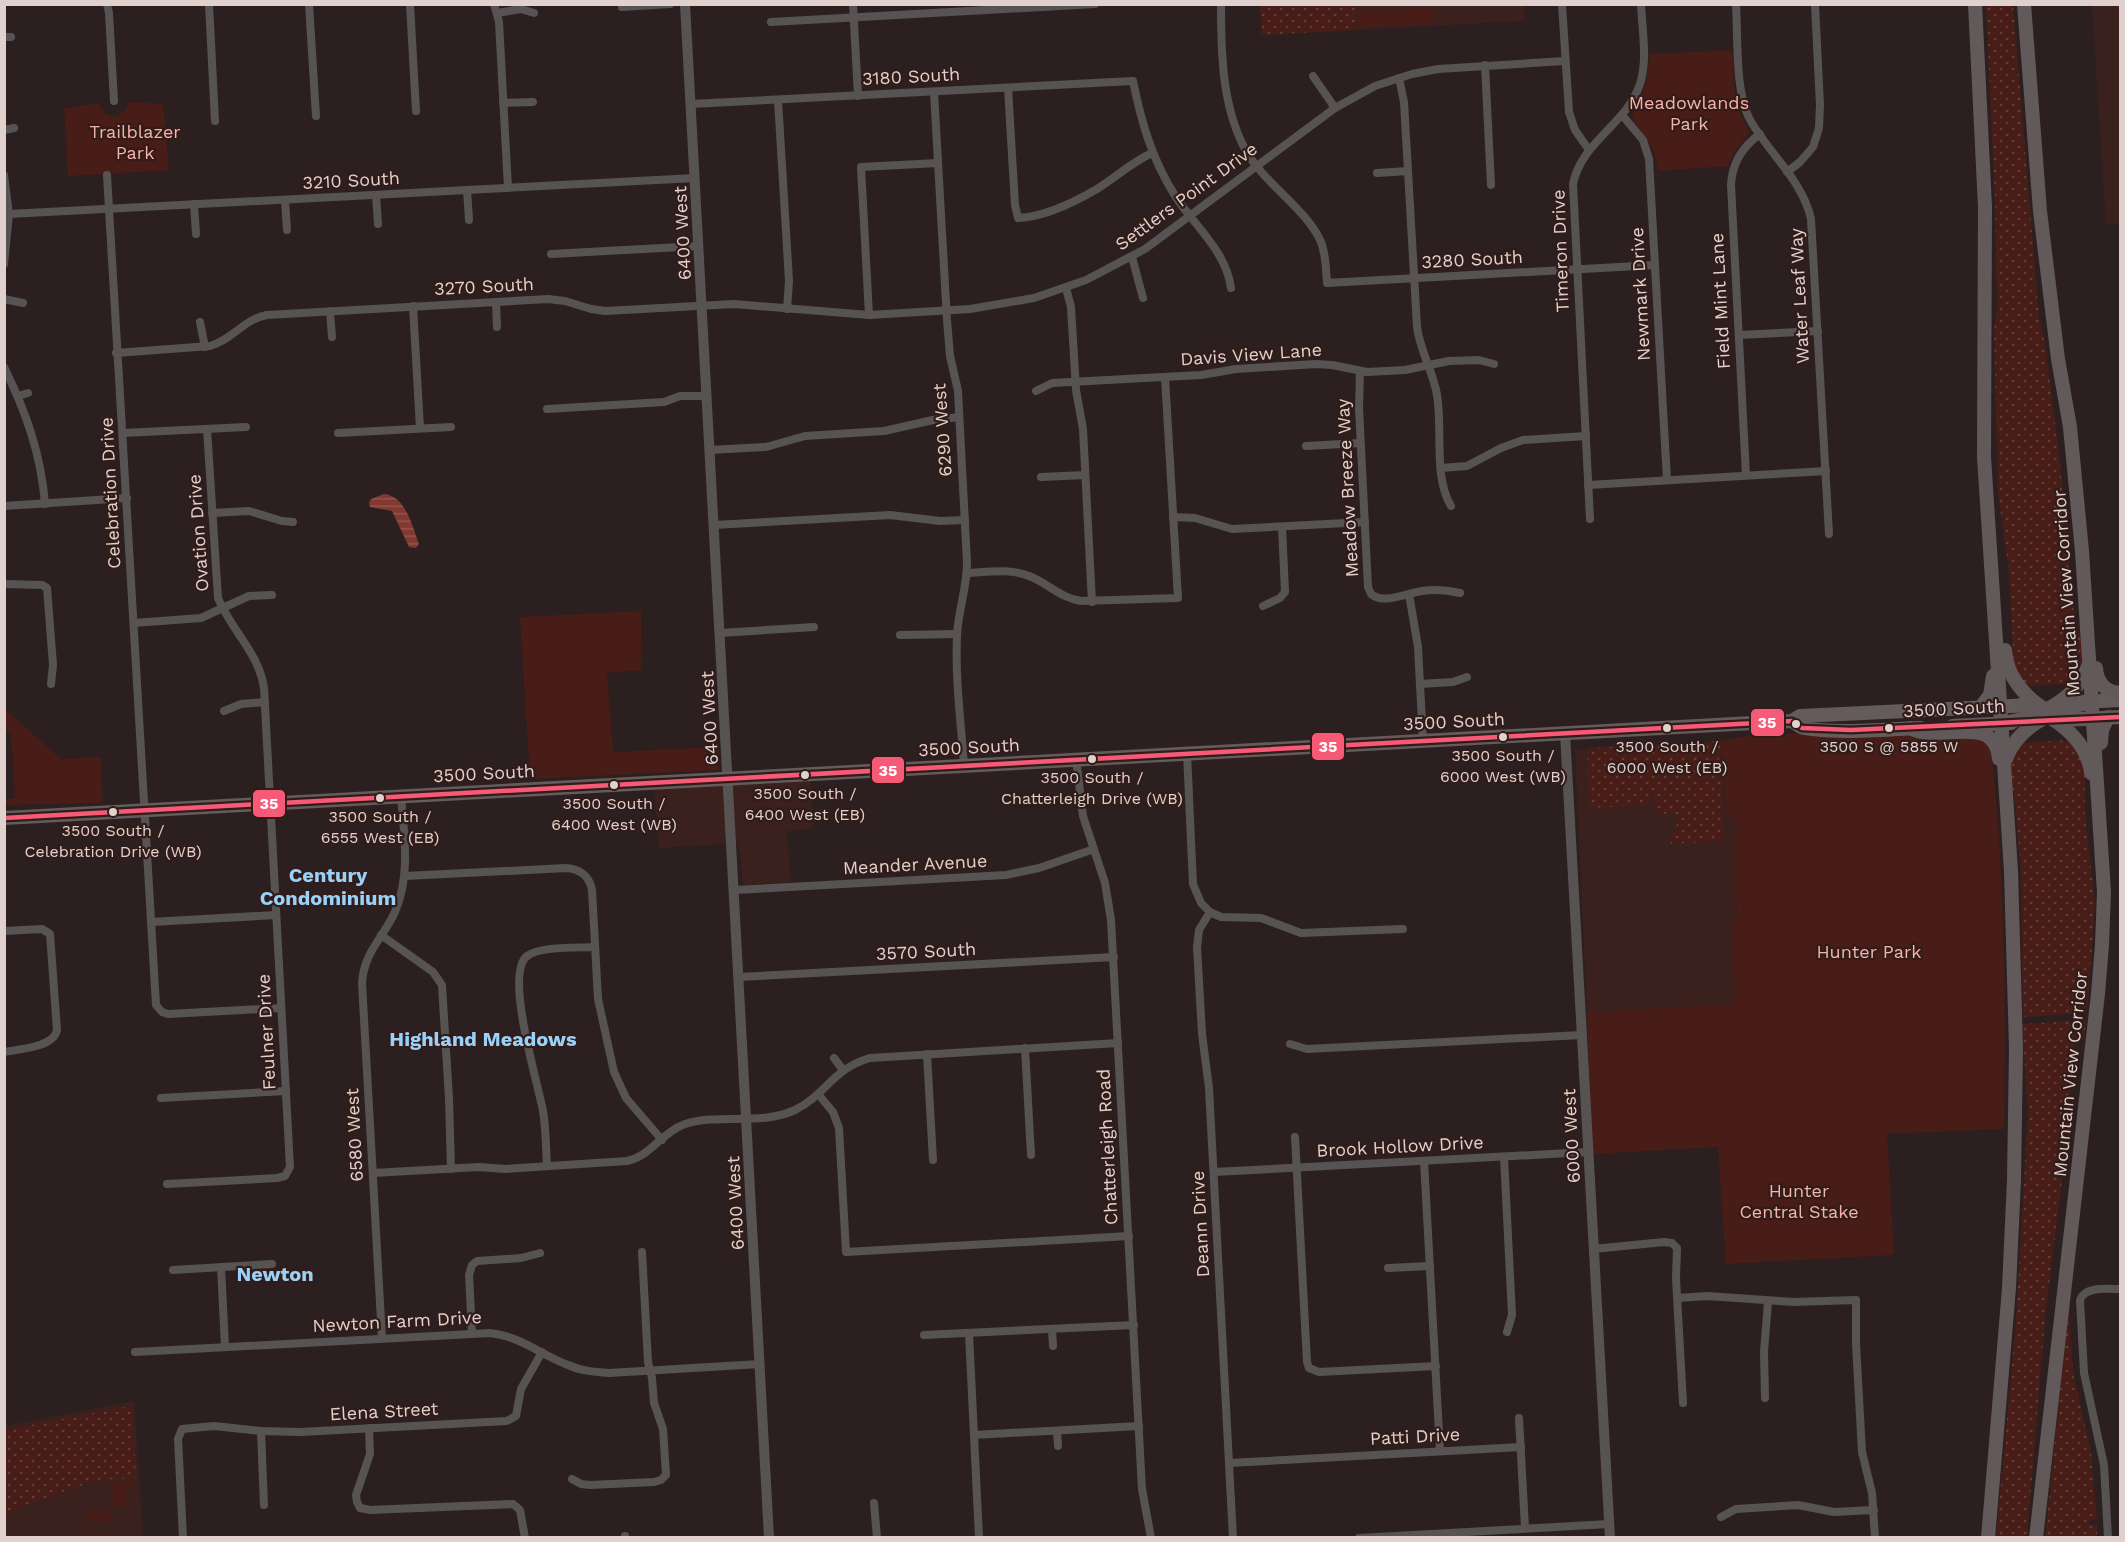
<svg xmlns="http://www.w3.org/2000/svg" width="2125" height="1542" viewBox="0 0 2125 1542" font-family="'Work Sans',sans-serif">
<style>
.built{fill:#3b211e}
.grass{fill:url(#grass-dots)}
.green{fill:#481c17}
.water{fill:url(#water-rules)}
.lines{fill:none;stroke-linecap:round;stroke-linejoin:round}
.minor{stroke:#585353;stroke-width:8}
.tertiary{stroke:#585353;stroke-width:10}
.primary{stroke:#645c5b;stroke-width:14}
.trunk{stroke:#625a5a;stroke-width:14}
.bus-1-casing{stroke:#311c19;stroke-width:9}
.bus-1{stroke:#f75a77;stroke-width:4.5}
.bus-dot{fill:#e0d1ce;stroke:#311c19;stroke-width:2}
.labels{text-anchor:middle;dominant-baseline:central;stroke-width:4.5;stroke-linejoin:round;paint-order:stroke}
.bus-label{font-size:16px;fill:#e0d1ce;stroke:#311c19}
.street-label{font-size:18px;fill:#e0d1ce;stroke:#311c19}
.park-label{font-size:18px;fill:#f8b2a8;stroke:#311c19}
.neighbourhood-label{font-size:20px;font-weight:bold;fill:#99d2f9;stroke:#311c19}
.line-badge{stroke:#311c19;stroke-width:2}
.badge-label{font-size:16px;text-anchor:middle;font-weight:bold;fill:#fff}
</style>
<defs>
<pattern id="grass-dots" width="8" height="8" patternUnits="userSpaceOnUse" patternTransform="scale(1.5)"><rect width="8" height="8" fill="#481c17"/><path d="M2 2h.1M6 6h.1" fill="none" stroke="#623c38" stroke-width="1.8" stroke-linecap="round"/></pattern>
<pattern id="water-rules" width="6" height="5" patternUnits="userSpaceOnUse" patternTransform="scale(1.5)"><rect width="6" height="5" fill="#813931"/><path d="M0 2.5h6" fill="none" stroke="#93554e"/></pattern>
</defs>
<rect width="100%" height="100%" fill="#2b201f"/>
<g class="built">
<path d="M1260,5H1524L1525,21L1262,35Z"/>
<path d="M2092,5H2120V223L2106,224Z"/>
<path d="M1721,741L1726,809L1738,824L1734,848L1737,916L1732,926L1737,1004L1587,1012L1575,750Z"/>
<path d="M810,778L814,828L787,831L791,882L743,885L739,843L659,848L654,787Z"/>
<path d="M134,1401L143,1537L5,1538V1426Z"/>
</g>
<g class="grass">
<path d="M1260,5H1355L1357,30L1262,35Z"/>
<path d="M1986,5H2013L2039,317L2045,344L2060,462L2075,627C2077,629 2080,632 2081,635C2087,649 2080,673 2070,684L2025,686L2021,681L2009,650L2013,647L2009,571L1998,494L1994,332L1997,309L1995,201Z"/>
<path d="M2068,740L2072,741L2085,766V812L2095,906L2088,1001L2085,1013L2023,1017L2021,872L2015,801L2010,773V763L2019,743Z"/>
<path d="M1721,741L1722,753L1719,758L1724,839L1722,841L1671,844L1670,835L1677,829L1676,813L1660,814L1656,810L1655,795L1649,796L1650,801L1646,805L1589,808L1587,748Z"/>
<path d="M2086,1020L2084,1039L2075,1044L2062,1180L2046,1310L2027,1537H1996L2016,1321L2028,1111L2022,1024Z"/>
<path d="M2069,1304L2073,1372L2091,1452L2097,1519L2090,1520V1525H2097V1537L2045,1538Z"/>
<path d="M130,1406L132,1408L136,1478L97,1480L5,1512V1430Z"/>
</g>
<g class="green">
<path d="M1433,7L1434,23L1358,27L1357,11Z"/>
<path d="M1732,50L1735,97L1739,111L1749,132L1734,153L1728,166L1658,171C1655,141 1642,138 1632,115L1646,84L1650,54Z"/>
<path d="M129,102L163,104L169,170L68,176L64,109L98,103L106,114L117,116L125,110Z"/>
<path d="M641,611L642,670L607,673L613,752L718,747L719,770L530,779L520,617Z"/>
<path d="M5,709L61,759L101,757L103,803L5,805V799L15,798L11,735L5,729Z"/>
<path d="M1795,734H1892L1917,737L1976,734L1991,747C2005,874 2006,1002 2004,1129L1887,1134L1894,1255L1726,1264L1718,1147L1592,1154L1587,1012L1736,1004L1732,926L1737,916L1734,847L1738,824L1726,809L1721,741L1751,735Z"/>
<path d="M129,1479L135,1487L132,1491L125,1488V1507H113L112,1482L125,1483Z"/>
<path d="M109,1511V1521H88V1512Z"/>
</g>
<path class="water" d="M384,494C406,496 412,526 419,544L416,548L409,547L392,511L370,507L369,503L371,499Z"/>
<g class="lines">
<g class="minor">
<path d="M107,4L109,13L114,101"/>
<path d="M209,4L215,121"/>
<path d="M309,4L316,116"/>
<path d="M410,4L416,111"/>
<path d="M494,4L499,22L508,188"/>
<path d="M853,4L858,96"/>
<path d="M1221,4C1221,53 1222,106 1245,149C1263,183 1306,208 1321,242C1326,255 1326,269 1327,283L1655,265"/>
<path d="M1562,4L1569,112L1575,130L1589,150"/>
<path d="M1736,4C1738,36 1735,91 1749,118C1768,153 1802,179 1811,219L1829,534"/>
<path d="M622,7L670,4"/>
<path d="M497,13L521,9L534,13"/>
<path d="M771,22L1095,4"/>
<path d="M4,37H11"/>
<path d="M1485,65L1491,185"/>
<path d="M1313,76L1335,108"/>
<path d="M1399,78L1404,102L1417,327C1420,351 1433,371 1437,395C1443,429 1433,476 1451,506"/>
<path d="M1008,88L1015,205L1018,218C1045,217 1073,203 1097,189C1116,177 1132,162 1152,153"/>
<path d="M934,92L947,320L950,356L958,391L967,563C967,588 958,611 957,636C955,679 961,723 964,765"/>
<path d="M778,100L789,281L787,309"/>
<path d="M503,103L533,102"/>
<path d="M691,104L1133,81C1141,121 1152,159 1174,194C1193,225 1226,250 1231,288"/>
<path d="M1622,115L1643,140L1649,159L1667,480"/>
<path d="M4,130L14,128"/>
<path d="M1787,172L1800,162L1813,147L1819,128L1820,105L1815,4"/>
<path d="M1377,173L1408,171"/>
<path d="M4,175L9,214L4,264"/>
<path d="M107,175L156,1005L162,1012L168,1014L281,1008"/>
<path d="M467,190L469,220"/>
<path d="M376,195L378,224"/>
<path d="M285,200L287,230"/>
<path d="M194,204L196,234"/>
<path d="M9,214L695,178"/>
<path d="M551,254L699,246"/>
<path d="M1132,257L1143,298"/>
<path d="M1066,288L1071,307L1076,390L1083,429L1092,602"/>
<path d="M4,299L23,303"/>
<path d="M496,302L497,327"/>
<path d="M413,306L420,428"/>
<path d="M330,311L332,337"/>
<path d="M869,315L861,167L938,163"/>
<path d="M200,322L205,347"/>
<path d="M1739,335L1818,331"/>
<path d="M116,353L210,346C232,340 244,319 267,315L548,299L565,301L591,309L605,311L734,304L869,315L970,309L1034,298L1086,280L1145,249L1335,108L1375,86L1412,74L1438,69L1565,61"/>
<path d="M4,367C26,412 41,454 45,504"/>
<path d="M1360,372L1359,408L1368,587L1371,594C1383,605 1407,593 1422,591C1435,589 1447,590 1460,593"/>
<path d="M1036,391L1052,383L1201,375L1236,369L1316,364L1332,365L1367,372L1405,370L1449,361L1479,360L1494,364"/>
<path d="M18,396L28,393"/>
<path d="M547,409L664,402L680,396H707"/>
<path d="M123,433L246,427"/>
<path d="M338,433L451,427"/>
<path d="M1306,446L1360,443"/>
<path d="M710,450L766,447L805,436L884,431L933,420L959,417"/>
<path d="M1441,468L1467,466L1501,448L1523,440L1586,436"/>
<path d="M1746,475L1731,185C1732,163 1742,147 1760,134"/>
<path d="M1041,477L1085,475"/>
<path d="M1588,485L1826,471"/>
<path d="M4,506L127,498"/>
<path d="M212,513L249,511L282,521L293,522"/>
<path d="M1173,517L1195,518L1232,529L1365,522"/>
<path d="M1590,519L1573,184C1581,142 1627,124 1640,84C1648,59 1642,30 1641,4"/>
<path d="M714,525L890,515L940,521L965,520"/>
<path d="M967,573C988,572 1009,568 1029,576C1048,583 1060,598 1081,601L1178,598L1165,377"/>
<path d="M4,584L42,585L47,588L53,665L51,684"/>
<path d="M1409,594L1418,647L1423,741"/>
<path d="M1263,606L1280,598L1285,592L1282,527"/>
<path d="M134,623L201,618L249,596L272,595"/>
<path d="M720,633L814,627"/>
<path d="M900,635L957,634"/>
<path d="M1420,684L1453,682L1467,677"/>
<path d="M224,711L241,704L265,702"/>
<path d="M1187,753L1193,884L1201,903L1210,912L1221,917L1261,918L1301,933L1403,929"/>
<path d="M1076,759L1083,816L1105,883L1111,920L1142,1489L1151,1538"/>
<path d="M405,876L566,868C581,869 589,876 592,890L598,999L614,1072L626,1098L662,1140"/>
<path d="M735,890L1006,875L1039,868L1094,849"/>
<path d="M1210,912L1199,930L1197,947L1202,1034L1209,1088L1233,1538"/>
<path d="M151,922L276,915"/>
<path d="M4,931L42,929L50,934L57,1030C54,1047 20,1049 4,1052"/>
<path d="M381,935L433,972L442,985L449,1099L451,1169"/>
<path d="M739,977L1114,957"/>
<path d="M1290,1044L1307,1049L1582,1035"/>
<path d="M1025,1048L1031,1155"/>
<path d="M927,1054L933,1160"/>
<path d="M834,1058L843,1070"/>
<path d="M818,1094L833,1112L839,1128L846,1252L1129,1236"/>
<path d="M161,1098L286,1091"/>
<path d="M1295,1137L1307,1362L1309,1368L1319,1372L1436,1366"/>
<path d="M1504,1157L1512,1315L1507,1332"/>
<path d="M1424,1161L1440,1451"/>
<path d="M547,1166C546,1148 546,1129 543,1111C538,1083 504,974 527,956C540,946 578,948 595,947"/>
<path d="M1214,1172L1588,1152"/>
<path d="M373,1173L479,1167L505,1169L627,1161C651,1156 662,1132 685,1124C720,1113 760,1126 795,1110C826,1095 832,1069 870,1058L1118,1043"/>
<path d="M167,1184L277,1178L285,1176L290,1167L264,688C259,653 231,630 218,598L207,429"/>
<path d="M1593,1249L1664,1242L1672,1243L1677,1248L1676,1278L1683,1403"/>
<path d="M221,1267L225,1347"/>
<path d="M1388,1268L1430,1266"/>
<path d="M173,1270L272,1264"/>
<path d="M1677,1298L1707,1296L1794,1302L1856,1300V1344L1862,1452L1872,1493L1875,1538"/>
<path d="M1052,1330L1053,1346"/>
<path d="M472,1333L469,1275L472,1265L477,1261L521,1258L540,1253"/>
<path d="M969,1333L979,1538"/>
<path d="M924,1335L1134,1325"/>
<path d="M382,1338L362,983C364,952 383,938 395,912C411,875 404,834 401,796"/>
<path d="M135,1352L490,1333C520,1336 541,1355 568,1365C581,1371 595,1372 609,1373L760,1364"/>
<path d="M1765,1398L1764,1352L1768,1302"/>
<path d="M1519,1418L1525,1528"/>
<path d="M369,1428L370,1454L356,1495L357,1502L360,1508L370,1510L513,1504L520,1510L525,1538"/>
<path d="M261,1431L264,1505"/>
<path d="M1057,1431L1058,1446"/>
<path d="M974,1435L1139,1426"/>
<path d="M1229,1463L1521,1447"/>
<path d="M572,1479L581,1484L590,1485L654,1482L661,1480L666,1475L663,1429L654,1403L652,1378L648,1362L642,1252"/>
<path d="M874,1503L877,1538"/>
<path d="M1721,1517L1736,1509L1798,1505L1834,1512L1874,1510"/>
<path d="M625,1536V1538"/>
<path d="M183,1538L178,1439L182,1429L214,1426L261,1431L300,1432L507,1421L516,1416L521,1389L542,1352"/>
<path d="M1359,1538L1609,1524"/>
<path d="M2108,1538L2104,1465L2084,1373L2080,1300C2085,1286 2108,1289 2120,1289"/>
</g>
<g class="tertiary">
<path d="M685,4L769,1538"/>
<path d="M1565,733L1610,1538"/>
</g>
<g class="primary">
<path d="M2081,702L2120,700"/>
<path d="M2063,720L2120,717"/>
<path d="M1792,721C1796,723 1799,727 1804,728C1836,734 1887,729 1921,728"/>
<path d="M1952,726L2011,723"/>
<path d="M4,818L1734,724L1792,721L1800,716L2032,705"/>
</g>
<g class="trunk">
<path d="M1975,4L1985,207L1984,457L2011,871L2016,1049L2014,1180L2009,1288L1988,1538"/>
<path d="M2024,4L2040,211L2058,359L2070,427L2082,551L2104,892L2102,945L2098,994L2036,1538"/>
<path d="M2005,650C2007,684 2040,715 2074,719"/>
<path d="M2096,668C2097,683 2105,692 2120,693"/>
<path d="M2021,705C2052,714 2087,738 2091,773"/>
<path d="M1981,707L1990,695L1993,676"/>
<path d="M2002,723C2036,718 2076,701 2088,666"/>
<path d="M1910,728C1939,744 1995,711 1999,759"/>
<path d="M2101,743L2102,730L2108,717"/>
<path d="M2006,759C2018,724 2059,709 2092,702"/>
</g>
<g class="bus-1-casing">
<path id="bus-1" d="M4,818L1792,721L1802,728L1851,730L2120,717"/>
</g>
<use href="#bus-1" class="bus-1"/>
</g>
<g class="bus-dot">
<circle cx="1796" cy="724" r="5"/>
<circle cx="1667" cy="728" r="5"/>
<circle cx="1889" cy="728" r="5"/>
<circle cx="1503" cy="737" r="5"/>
<circle cx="1092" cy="759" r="5"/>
<circle cx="805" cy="775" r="5"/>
<circle cx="614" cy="785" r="5"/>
<circle cx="380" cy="798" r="5"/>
<circle cx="113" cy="812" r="5"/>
</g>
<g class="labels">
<g class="bus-label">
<text x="1667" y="746">3500 South /<tspan x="1667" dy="21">6000 West (EB)</tspan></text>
<text x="1889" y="746">3500 S @ 5855 W</text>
<text x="1503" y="755">3500 South /<tspan x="1503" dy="21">6000 West (WB)</tspan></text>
<text x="1092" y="777">3500 South /<tspan x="1092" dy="21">Chatterleigh Drive (WB)</tspan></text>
<text x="805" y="793">3500 South /<tspan x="805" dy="21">6400 West (EB)</tspan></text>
<text x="614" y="803">3500 South /<tspan x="614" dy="21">6400 West (WB)</tspan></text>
<text x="380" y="816">3500 South /<tspan x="380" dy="21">6555 West (EB)</tspan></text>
<text x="113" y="830">3500 South /<tspan x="113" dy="21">Celebration Drive (WB)</tspan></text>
</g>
<g class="street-label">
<text transform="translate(911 76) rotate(-3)">3180 South</text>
<text transform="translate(351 180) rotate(-3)">3210 South</text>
<text transform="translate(1186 196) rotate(-36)">Settlers Point Drive</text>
<text transform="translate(682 233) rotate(-93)">6400 West</text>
<text transform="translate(1560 251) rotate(-92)">Timeron Drive</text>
<text transform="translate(1472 259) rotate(-3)">3280 South</text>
<text transform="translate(484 286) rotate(-3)">3270 South</text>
<text transform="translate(1640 294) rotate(-93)">Newmark Drive</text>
<text transform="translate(1799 296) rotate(-93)">Water Leaf Way</text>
<text transform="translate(1720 301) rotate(-93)">Field Mint Lane</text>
<text transform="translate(1251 354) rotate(-4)">Davis View Lane</text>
<text transform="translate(942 430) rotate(-94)">6290 West</text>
<text transform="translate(1347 488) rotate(-93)">Meadow Breeze Way</text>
<text transform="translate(110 493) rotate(-93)">Celebration Drive</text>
<text transform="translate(198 533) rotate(-94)">Ovation Drive</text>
<text transform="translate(2066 593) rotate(-94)">Mountain View Corridor</text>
<text transform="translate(1954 708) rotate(-3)">3500 South</text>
<text transform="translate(709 718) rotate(-93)">6400 West</text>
<text transform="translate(1454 721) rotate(-3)">3500 South</text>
<text transform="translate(969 747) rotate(-3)">3500 South</text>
<text transform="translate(484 773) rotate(-3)">3500 South</text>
<text transform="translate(915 864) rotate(-3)">Meander Avenue</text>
<text transform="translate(926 951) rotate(-3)">3570 South</text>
<text transform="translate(266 1032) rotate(-93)">Feulner Drive</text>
<text transform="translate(2070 1074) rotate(-84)">Mountain View Corridor</text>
<text transform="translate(354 1135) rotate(-93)">6580 West</text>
<text transform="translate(1571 1136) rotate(-93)">6000 West</text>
<text transform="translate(1400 1146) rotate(-3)">Brook Hollow Drive</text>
<text transform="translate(1107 1147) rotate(-93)">Chatterleigh Road</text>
<text transform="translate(735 1203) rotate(-93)">6400 West</text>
<text transform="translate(1200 1224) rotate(-93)">Deann Drive</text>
<text transform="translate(397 1321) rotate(-3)">Newton Farm Drive</text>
<text transform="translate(384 1411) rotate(-3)">Elena Street</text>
<text transform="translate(1415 1436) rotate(-3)">Patti Drive</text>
</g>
<g class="park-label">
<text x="1689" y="102">Meadowlands<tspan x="1689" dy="21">Park</tspan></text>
<text x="135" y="131">Trailblazer<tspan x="135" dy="21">Park</tspan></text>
<text x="1869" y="951">Hunter Park</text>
<text x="1799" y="1190">Hunter<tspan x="1799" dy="21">Central Stake</tspan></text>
</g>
<g class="neighbourhood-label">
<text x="328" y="875">Century<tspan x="328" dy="23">Condominium</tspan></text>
<text x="483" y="1039">Highland Meadows</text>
<text x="275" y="1274">Newton</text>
</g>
</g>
<g class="line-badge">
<rect x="1750" y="708" width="35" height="29" rx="6" fill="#f75a77"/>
<rect x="1311" y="732" width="34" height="29" rx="6" fill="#f75a77"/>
<rect x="871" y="756" width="34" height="28" rx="6" fill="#f75a77"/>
<rect x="252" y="789" width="34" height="29" rx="6" fill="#f75a77"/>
</g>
<g class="badge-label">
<text x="1767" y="728">35</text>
<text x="1328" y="752">35</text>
<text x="888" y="776">35</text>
<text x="269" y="809">35</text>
</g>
<rect width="2125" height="1542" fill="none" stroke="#e0d1ce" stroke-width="12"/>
</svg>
